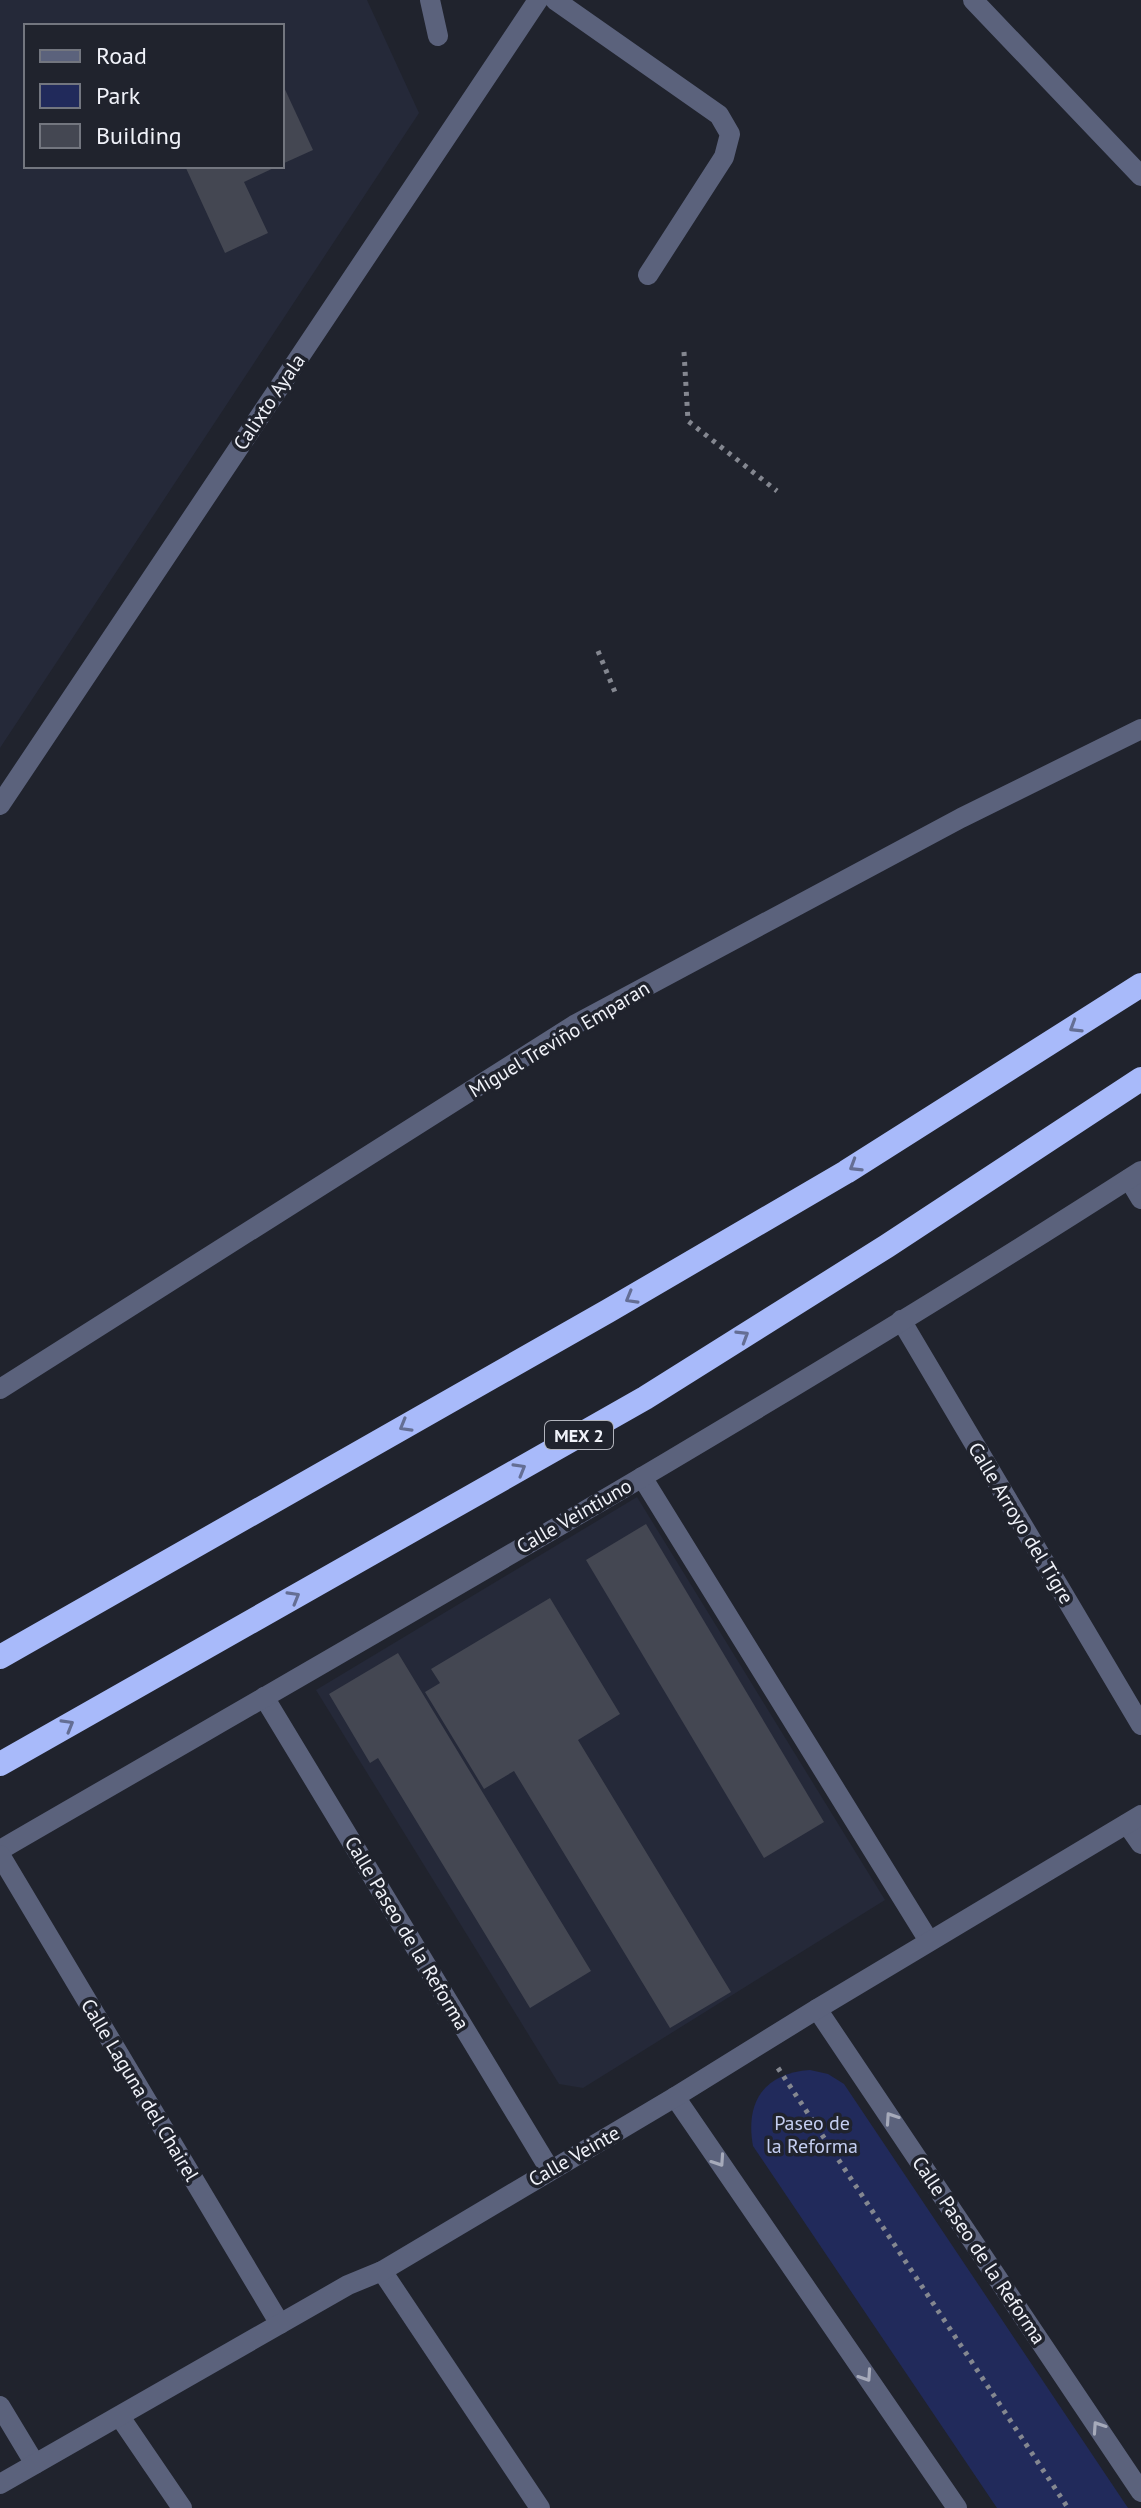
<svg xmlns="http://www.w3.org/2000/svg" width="1141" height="2508" viewBox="0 0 1141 2508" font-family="'PT Sans',sans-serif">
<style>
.built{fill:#252939;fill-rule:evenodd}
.green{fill:#212a5b}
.building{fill:#444752}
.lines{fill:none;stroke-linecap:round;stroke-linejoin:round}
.path{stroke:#848790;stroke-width:5;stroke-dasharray:4 6;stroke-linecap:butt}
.minor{stroke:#5b627c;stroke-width:20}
.highway{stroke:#a8bafa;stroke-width:24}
.oneway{stroke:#646e94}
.oneway2{stroke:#a6aaba}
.labels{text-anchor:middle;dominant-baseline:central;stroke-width:7;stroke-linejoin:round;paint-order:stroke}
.shield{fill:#20232d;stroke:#b2b4bc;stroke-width:2}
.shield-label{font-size:18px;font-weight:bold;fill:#f0f2f9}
.street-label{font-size:20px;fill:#f0f2f9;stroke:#20232d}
.park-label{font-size:20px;fill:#c4cef1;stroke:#20232d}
</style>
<rect width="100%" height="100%" fill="#20232d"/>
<g class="built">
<path d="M0,0H367L419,113L0,748ZM26,26H282V166H26Z"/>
<path d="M637,1497L885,1900L583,2088L559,2084L316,1690Z"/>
</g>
<path class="green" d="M810,2070L828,2074L844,2084L1128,2508H997L753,2146C745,2102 764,2073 810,2070Z"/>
<g class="building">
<path d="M282,83L313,150L282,164Z"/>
<path d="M185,166H278L244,182L268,233L225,253Z"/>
<path d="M646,1524L824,1822L764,1858L586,1560Z"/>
<path d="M550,1598L620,1714L578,1740L731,1992L670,2028L514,1771L484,1789L425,1692L440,1683L431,1669Z"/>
<path d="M398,1653L591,1971L530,2008L378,1758L370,1763L329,1694Z"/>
</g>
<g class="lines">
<g class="path">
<path d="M684,352L688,421L777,491"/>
<path d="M598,651L617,697"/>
<path d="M778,2068L1068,2508"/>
</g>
<g class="minor">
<path d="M430,0L438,36"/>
<path d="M555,0L719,115L730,134L724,157L648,275"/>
<path d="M973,0L1141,176"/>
<path d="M0,805L538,0"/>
<path d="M1129,1179L1141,1199"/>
<path d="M901,1320L1141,1725"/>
<path d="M0,1389L576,1024L961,818L1141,729"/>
<path d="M642,1477L929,1941"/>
<path d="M264,1697L550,2170"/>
<path d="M1127,1824L1141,1844"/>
<path d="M0,1850C383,1628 769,1410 1141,1171"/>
<path d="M0,1855L280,2324"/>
<path d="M817,2009L1141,2492"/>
<path d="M675,2097L957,2508"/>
<path d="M382,2271L540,2508"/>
<path d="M0,2406L35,2464"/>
<path d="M120,2417L182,2508"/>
<path d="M0,2484L348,2285L382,2271L675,2097L817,2009L1141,1815"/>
</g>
<g class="highway">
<path d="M0,1657L608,1311L846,1172L1141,985"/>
<path d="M0,1764L645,1398L887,1246L1141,1079"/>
</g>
</g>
<defs><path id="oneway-chevron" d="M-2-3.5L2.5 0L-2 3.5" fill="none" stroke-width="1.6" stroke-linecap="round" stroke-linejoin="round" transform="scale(2)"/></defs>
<g class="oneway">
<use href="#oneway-chevron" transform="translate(1075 1027) rotate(148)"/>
<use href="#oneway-chevron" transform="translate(855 1166) rotate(148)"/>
<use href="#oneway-chevron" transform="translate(631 1298) rotate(150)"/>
<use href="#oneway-chevron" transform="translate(743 1336) rotate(-32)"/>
<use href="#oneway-chevron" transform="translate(405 1426) rotate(150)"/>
<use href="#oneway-chevron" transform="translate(520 1469) rotate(-30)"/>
<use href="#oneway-chevron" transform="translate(294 1597) rotate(-30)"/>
<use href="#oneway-chevron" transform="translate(68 1725) rotate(-30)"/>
</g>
<g class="oneway2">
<use href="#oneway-chevron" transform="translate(891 2118) rotate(-124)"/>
<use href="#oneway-chevron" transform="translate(719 2161) rotate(56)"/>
<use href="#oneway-chevron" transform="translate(866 2376) rotate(56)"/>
<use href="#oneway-chevron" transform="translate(1098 2427) rotate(-124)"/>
</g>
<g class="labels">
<rect class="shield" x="545" y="1421" width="68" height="28" rx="6"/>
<g class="shield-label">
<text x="579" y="1435">MEX 2</text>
</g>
<g class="street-label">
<text transform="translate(269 402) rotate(-56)">Calixto Ayala</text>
<text transform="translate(559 1039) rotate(-31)">Miguel Treviño Emparan</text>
<text transform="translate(574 1516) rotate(-30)">Calle Veintiuno</text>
<text transform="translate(1021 1523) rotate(59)">Calle Arroyo del Tigre</text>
<text transform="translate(407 1933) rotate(59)">Calle Paseo de la Reforma</text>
<text transform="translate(140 2090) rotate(59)">Calle Laguna del Chairel</text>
<text transform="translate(574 2156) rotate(-30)">Calle Veinte</text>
<text transform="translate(979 2250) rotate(56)">Calle Paseo de la Reforma</text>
</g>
<g class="park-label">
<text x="812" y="2123">Paseo de<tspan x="812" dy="23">la Reforma</tspan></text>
</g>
</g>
<rect x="24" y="24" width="260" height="144" fill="#20232d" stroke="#73767f" stroke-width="2"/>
<rect x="40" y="50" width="40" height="12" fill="#5b627c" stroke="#73767f" stroke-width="2"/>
<text x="96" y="64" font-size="24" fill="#f0f2f9">Road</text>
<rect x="40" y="84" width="40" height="24" fill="#212a5b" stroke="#73767f" stroke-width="2"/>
<text x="96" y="104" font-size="24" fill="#f0f2f9">Park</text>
<rect x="40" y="124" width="40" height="24" fill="#444752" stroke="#73767f" stroke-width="2"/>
<text x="96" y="144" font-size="24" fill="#f0f2f9">Building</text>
</svg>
